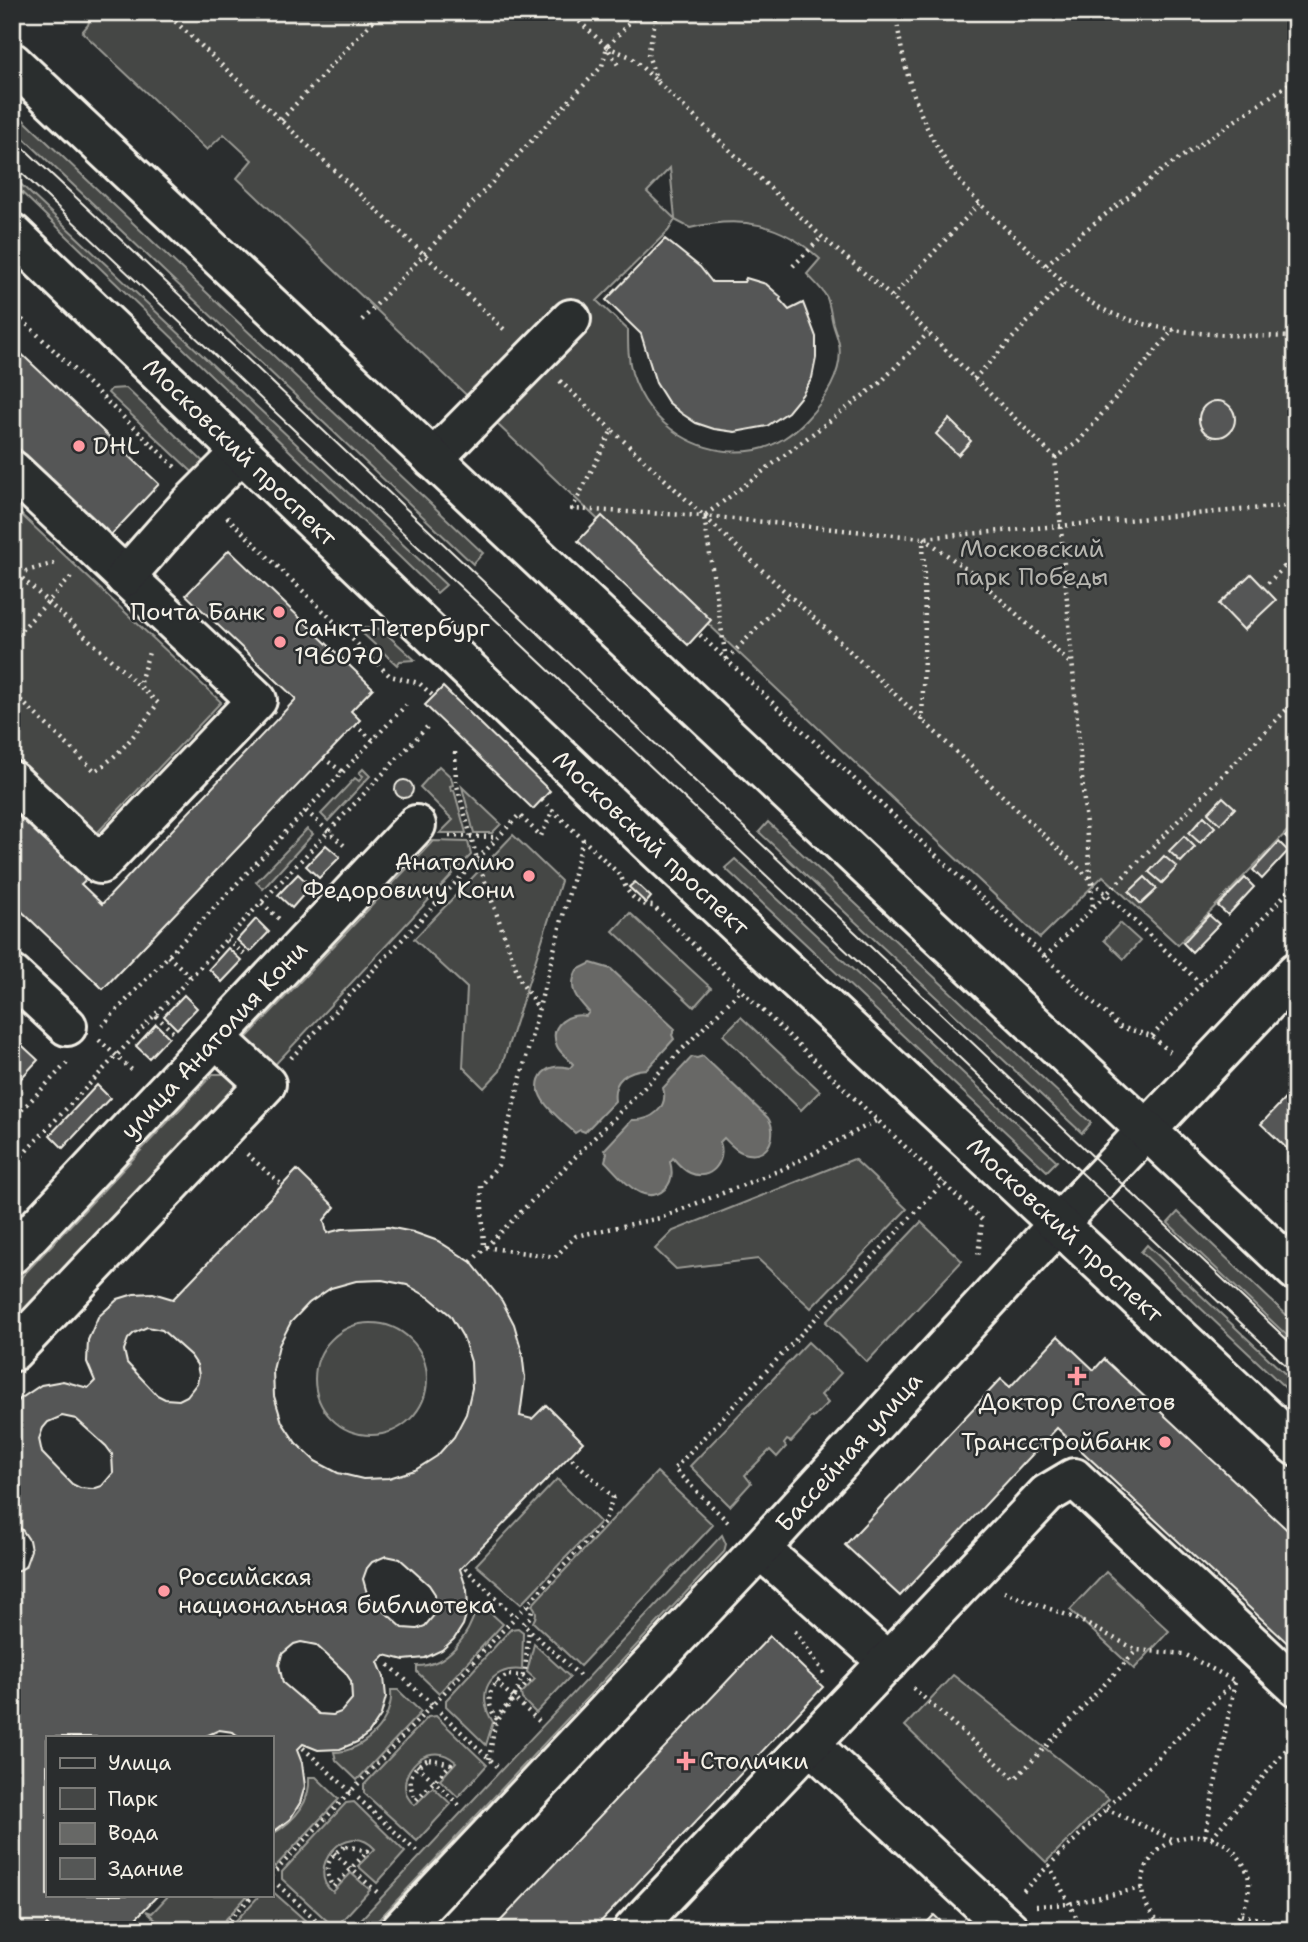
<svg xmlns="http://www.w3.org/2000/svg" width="1308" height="1942" viewBox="0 0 1308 1942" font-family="'Shantell Sans',sans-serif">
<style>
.green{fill:#444645;stroke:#9c9c96;stroke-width:2;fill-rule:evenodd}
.water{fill:#676866;stroke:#9f9f9a;stroke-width:2}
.building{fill:#555756;stroke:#f4f1e8;stroke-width:2;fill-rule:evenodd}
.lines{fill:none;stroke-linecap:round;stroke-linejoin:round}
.minor-casing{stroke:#f4f1e8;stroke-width:44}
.major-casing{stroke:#f4f1e8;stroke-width:44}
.path{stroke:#f4f1e8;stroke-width:4.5;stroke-dasharray:2 5;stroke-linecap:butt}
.minor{stroke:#2a2d2e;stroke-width:38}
.major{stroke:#2a2d2e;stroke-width:38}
.tram{stroke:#f4f1e8;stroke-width:2}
.poi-dot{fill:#ff9aa2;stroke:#2a2d2e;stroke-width:2.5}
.labels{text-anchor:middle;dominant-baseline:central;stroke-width:5;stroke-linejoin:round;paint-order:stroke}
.poi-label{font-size:24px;fill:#f4f1e8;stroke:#2a2d2e;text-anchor:start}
.street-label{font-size:24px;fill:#f4f1e8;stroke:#2a2d2e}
.park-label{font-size:24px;fill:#b6b5af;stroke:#2a2d2e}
</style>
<rect width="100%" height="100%" fill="#2a2d2e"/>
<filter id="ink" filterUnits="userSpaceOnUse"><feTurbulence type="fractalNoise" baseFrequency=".0143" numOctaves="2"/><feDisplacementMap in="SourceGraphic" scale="14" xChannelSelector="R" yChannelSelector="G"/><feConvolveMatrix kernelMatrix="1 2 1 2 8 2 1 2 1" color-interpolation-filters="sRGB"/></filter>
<g filter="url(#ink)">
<g class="green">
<path d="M92,12H1296V822L1178,945L1103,876L1040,938L237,178L252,160L224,134L207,150L82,32L88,25ZM670,168L675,218V219L647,192ZM675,220L690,228C741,215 781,223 820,259L807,274C813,281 823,289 827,298C830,306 831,316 833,324C835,331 838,338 839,344C844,372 824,401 806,420C794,433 774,447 756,450C700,459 649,426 632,373C628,359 628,345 628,330L597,301L668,231Z"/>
<path d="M12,109L483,553L473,564L12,127Z"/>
<path d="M12,176L446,585L437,593L12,183Z"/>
<path d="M126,388L214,472L204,483L108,393L111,389Z"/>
<path d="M12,506L221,702L96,834L12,755Z"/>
<path d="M364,627L381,629L415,660L400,661L397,665L360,631Z"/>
<path d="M439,766L451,777L453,785L450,786L451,791L454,790L466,833H440L453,820L420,787Z"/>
<path d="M363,769L370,776L328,821L321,814L355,778L359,781L363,776L359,773Z"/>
<path d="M462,787L501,824L492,833H474Z"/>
<path d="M768,822L1091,1123L1082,1133L759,832Z"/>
<path d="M307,829L313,834L263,889L256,882Z"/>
<path d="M513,835L561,881L500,1071L484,1088L463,1067L467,988L414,939Z"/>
<path d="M433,841L468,842L471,855L457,870L454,868L451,871L453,874L270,1070L238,1047Z"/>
<path d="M735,859L1057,1161L1047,1171L725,868Z"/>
<path d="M630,913L711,988L694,1007L613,931Z"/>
<path d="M1120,923L1140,941L1124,959L1104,940Z"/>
<path d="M741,1017L820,1091L801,1110L723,1035Z"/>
<path d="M213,1074H234L247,1087L12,1338V1287Z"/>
<path d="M854,1159L907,1209L811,1308L758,1259L676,1269L655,1249L673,1231Z"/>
<path d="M1178,1212L1296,1324V1344L1168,1223Z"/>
<path d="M921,1222L962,1261L867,1362L826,1322Z"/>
<path d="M1147,1245L1296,1384V1398L1141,1252Z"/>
<circle cx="371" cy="1379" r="56"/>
<path d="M808,1342L841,1373L821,1395L828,1403L813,1418L811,1417L808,1420L809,1422L791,1442L787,1440L784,1444L786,1447L777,1457L770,1450L745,1475L751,1483L730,1506L690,1466Z"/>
<path d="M657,1472L713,1525L580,1666L533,1622C537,1616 537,1610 532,1605Z"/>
<path d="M557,1479L600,1522L521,1604L476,1565Z"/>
<path d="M722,1535L726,1544L724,1552L385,1913L369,1930H351Z"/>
<path d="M1106,1572L1169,1631L1134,1669L1070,1610Z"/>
<path d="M481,1604L503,1624L439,1693L417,1672V1666C448,1666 469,1635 476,1609L474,1605Z"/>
<path d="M518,1628L523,1632L522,1670C489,1666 475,1695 493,1722L486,1745L446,1706V1700L511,1629Z"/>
<path d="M534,1644L570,1677L536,1713L522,1699L521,1694L535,1679L527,1672Z"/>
<path d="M953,1675L1109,1799L1046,1862L905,1726Z"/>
<path d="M391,1690H398L421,1712L357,1780L336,1760L334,1752C364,1752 394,1720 391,1690Z"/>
<path d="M436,1716L487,1765L458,1797L440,1780L456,1762C424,1733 387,1785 415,1805L433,1787L451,1804L417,1841L364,1793V1785L428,1717Z"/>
<path d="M309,1777H316L339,1799L275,1867L271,1863V1835C293,1822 311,1804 309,1777Z"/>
<path d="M354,1802L405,1852L377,1883L358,1866L375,1849C346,1817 304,1871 333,1892L351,1873L370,1890L335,1928L282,1879V1872L346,1803Z"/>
<path d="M271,1890L316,1930H227L260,1895H271Z"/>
<path d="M169,1895H248L216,1930H166L146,1911L152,1913Z"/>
</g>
<g class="water">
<path d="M591,963L611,969L675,1029L672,1035L674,1039L647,1069C627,1070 612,1080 615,1101L585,1132L580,1130L575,1133C561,1119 525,1095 543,1073C551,1065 560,1066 570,1068L573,1064C568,1058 560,1053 557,1046C548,1025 569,1012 586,1016L589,1012C577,999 567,989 577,970Z"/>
<path d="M703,1056L768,1118C778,1133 770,1158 748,1154C738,1153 731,1145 724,1138L720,1142C727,1162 710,1182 690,1173C683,1170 678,1164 673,1158L670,1162C673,1172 673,1181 665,1189C643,1209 619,1175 605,1161L607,1153L604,1150L632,1120C651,1121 669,1108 663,1088L692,1057L697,1058Z"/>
</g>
<g class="building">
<path d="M665,239L700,267L712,282H744L746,278L766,284L781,297L780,300L789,310L803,303L816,337V358L812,378L802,395L788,412L767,426L735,432L714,429L696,423L681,413L668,402L656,383L641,334L606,300Z"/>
<path d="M12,345L159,484L110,536L12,442Z"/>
<circle cx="1217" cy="419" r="18"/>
<path d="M949,419L971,441L958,455L936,434Z"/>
<path d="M602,516L711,620L688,645L578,541Z"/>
<path d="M229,550L373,688L351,711L360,720L103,989L12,902V804L89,877L81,884L102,904L296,699L186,595Z"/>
<path d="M1251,574L1276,600L1244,630L1219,604Z"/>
<path d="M443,687L550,791L533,809L425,705Z"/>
<circle cx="404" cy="789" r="9"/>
<path d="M1223,797L1235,808L1220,824L1208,813Z"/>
<path d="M1204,816L1215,827L1200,843L1189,833Z"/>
<path d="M1296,825V843L1294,845L1285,837Z"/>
<path d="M1184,836L1195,847L1181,862L1169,851Z"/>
<path d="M1279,842L1288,851L1262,879L1253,870Z"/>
<path d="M326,845L340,857L319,878L306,866Z"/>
<path d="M1164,856L1177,867L1162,883L1149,872Z"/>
<path d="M298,874L311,886L292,908L278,895Z"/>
<path d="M1145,877L1157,889L1141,904L1129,892Z"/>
<path d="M1245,878L1254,887L1228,915L1218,906Z"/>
<path d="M635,882L651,897L646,903L629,887Z"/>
<path d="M1209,915L1219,924L1192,952L1183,943Z"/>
<path d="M256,919L269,932L250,952L237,940Z"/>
<path d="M228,948L242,961L222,982L209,969Z"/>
<path d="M184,995L197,1008L177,1029L164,1016Z"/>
<path d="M156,1024L169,1037L149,1058L136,1046Z"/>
<path d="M12,1036L38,1060L12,1088Z"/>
<path d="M97,1085L110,1098L63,1148L50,1135Z"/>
<path d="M1296,1087V1157L1261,1124Z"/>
<path d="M297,1170L335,1207L324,1220L327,1233L342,1229L388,1227L413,1232L438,1241L471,1262L502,1301L514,1324L522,1352L525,1378L520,1416L532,1419L546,1405L583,1442L460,1569L467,1590L468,1608L463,1625L454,1639L442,1650L425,1658L404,1660L385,1655L378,1662L384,1677L386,1697L381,1715L369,1733L357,1742L340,1749L318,1750L303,1744L297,1750L302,1763L305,1786L300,1803L290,1819L276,1830L271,1832V1737H239L233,1732L219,1730L204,1737H47V1895H158L125,1930H74L70,1926L66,1930H52L47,1925L43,1930H12V1574L25,1567L31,1550L29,1540L23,1531L12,1521V1408L20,1399L41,1385L63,1381L88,1388L95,1381L87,1362L88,1340L98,1317L118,1299L134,1294L153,1293L173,1299ZM382,1280L407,1285L430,1298L450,1315L463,1337L471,1362L472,1388L466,1414L454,1437L437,1456L415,1470L389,1478L363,1479L338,1473L315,1461L296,1443L282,1422L274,1396L273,1370L279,1345L291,1322L309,1303L331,1288L356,1281ZM147,1327L162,1330L191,1356L197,1365L199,1375L197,1383L187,1396L179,1400L165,1399L157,1395L127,1363L124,1350L128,1339L134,1333ZM62,1416L76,1419L106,1446L112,1454L113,1473L102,1486L93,1489L80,1488L72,1484L42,1453L39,1439L43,1428L48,1422ZM386,1556L400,1559L429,1585L435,1594L436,1613L425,1626L417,1629L403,1628L368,1597L363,1579L367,1568L372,1562ZM301,1642L316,1645L345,1672L351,1681L352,1699L341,1712L333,1715L319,1714L283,1683L279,1665L282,1654L294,1644Z"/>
<path d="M1058,1336L1094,1370L1104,1359L1296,1538V1651L1057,1428L900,1596L845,1545L1001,1379L1010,1387Z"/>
<path d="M770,1636L823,1687L593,1930H492Z"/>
<path d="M934,1915L950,1930H920Z"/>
</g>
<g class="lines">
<g class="minor-casing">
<g id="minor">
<path d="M433,459L571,319"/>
<path d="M12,470L257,700L100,864L12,781"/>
<path d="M125,577L185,509L241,453"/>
<path d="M12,975L67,1026"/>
<path d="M12,1254L416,825"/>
<path d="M12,1352L266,1084L216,1038"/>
<path d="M760,1549L888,1662"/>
<path d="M810,1744L1010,1930"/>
<path d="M400,1930L760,1549L1059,1223L1296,972"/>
<path d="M633,1930L1047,1494L1074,1478L1296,1686"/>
</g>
</g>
<g class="major-casing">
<g id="major">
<path d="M12,62L1296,1271"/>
<path d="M12,233L651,844L1296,1446"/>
</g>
</g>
<g class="path">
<path d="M165,12L507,332"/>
<path d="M569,12L607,47L620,68"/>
<path d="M657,12L648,55L657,81"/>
<path d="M896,12C903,78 925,142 969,192C988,214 1011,232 1031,252C1056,275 1080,300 1111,313C1168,337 1235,335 1296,337"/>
<path d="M607,47L631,57L822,237L892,297L1055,458L1093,908"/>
<path d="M281,120L381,12"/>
<path d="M1046,265L1083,232L1161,171L1296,79"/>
<path d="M793,266L822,237"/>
<path d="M892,297L980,203"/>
<path d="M12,310L175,467"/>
<path d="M362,320L602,66L607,47L639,12"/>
<path d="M974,379L1065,282"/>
<path d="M560,381L612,430"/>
<path d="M1055,458L1078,442L1174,329"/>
<path d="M227,517L390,676L419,683L433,696"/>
<path d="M924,538L974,575L1071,664"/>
<path d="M12,569L158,703C139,729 122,754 95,771L12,692"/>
<path d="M12,575L59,562"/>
<path d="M1268,583L1284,567L1296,578"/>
<path d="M700,635L1120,1027L1152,1036L1170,1052"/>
<path d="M12,640L74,574"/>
<path d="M726,659L704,516L881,382L928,333"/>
<path d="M727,659L789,595"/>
<path d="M140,682L150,649"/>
<path d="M922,721L925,623L923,539"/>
<path d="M355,725L373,740"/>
<path d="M455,752L456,782L477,859L521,982L538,1008"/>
<path d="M323,758L343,772"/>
<path d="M542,800L621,876C626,892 636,905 653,906L982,1220L978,1257"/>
<path d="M306,811L347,848"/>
<path d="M449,836L496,837"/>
<path d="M583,839L498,1165L481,1186L484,1247L555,1257L576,1236L660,1218L783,1169L878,1120"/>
<path d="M262,903L279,919"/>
<path d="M227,939L245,955"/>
<path d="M168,956L192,978"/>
<path d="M1045,957L1296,700"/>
<path d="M1201,984L838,640C762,571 687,500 612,430L572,509L704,516L923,538L1296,505"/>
<path d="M156,1016L173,1032"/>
<path d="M102,1026L406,705"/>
<path d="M1152,1036L1296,883"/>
<path d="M99,1040L134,1072"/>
<path d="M291,1058L519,815L541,836L553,810"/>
<path d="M12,1120L67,1063"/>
<path d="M247,1154L283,1186"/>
<path d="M12,1166L428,726"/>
<path d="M471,1262L741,990"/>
<path d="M728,1522L674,1469L944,1182"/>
<path d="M465,1568L515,1617"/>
<path d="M1004,1592L1075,1618L1137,1650L1184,1654L1235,1681L1022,1892"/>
<path d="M528,1605L532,1610L530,1617L523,1624L580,1676"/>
<path d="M795,1631L826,1676"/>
<path d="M389,1665L433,1705"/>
<path d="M509,1675L523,1676L529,1681L496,1718C484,1701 489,1682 509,1675Z"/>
<path d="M496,1682L539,1721"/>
<path d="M913,1688L1015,1779L1137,1650"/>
<path d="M440,1712L497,1766"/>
<path d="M303,1748L351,1792"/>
<path d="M429,1759L451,1764L416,1800C406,1782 410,1767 429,1759Z"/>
<path d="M489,1759L495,1724L514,1698L525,1670L529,1629"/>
<path d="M417,1765L460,1806"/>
<path d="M358,1798L417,1852"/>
<path d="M1106,1809L1172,1839"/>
<path d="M1205,1836L1235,1682"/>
<path d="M1212,1837L1296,1738"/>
<path d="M346,1846L368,1851L333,1887C322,1869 328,1855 346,1846Z"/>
<path d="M334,1853L378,1893"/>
<path d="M1049,1865L1083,1930"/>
<path d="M271,1876L604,1523L613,1497L569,1456"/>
<path d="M278,1885L327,1930"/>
<path d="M1036,1906L1068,1904L1142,1888"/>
<path d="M1241,1915L1296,1927"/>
<path d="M220,1930L253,1895"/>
<path d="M1165,1930C1155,1919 1142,1904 1142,1888C1142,1839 1206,1818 1236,1854C1243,1862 1249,1872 1249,1883C1249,1901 1242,1917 1227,1930"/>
</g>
<use href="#minor" class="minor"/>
<use href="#major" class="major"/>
<g class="tram">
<path d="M12,137L1296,1348"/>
<path d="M12,164L1296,1375"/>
</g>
</g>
</g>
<g class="poi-dot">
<circle cx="79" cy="446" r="7"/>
<circle cx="279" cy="612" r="7"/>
<circle cx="280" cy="642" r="7"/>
<circle cx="529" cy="876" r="7"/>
<path d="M1073.5 1365.5h7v7h7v7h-7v7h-7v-7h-7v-7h7z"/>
<circle cx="1165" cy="1442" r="7"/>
<circle cx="164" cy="1591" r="7"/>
<path d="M682.5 1750.5h7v7h7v7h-7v7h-7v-7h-7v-7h7z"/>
</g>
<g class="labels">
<g class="poi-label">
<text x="93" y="446">DHL</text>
<text x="265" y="612" text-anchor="end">Почта Банк</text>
<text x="294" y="628">Санкт-Петербург<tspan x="294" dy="28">196070</tspan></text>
<text x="515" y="862" text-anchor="end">Анатолию<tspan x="515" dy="28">Федоровичу Кони</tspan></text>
<text x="1077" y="1402" text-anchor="middle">Доктор Столетов</text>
<text x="1151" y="1442" text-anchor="end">Трансстройбанк</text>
<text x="178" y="1577">Российская<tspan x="178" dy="28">национальная библиотека</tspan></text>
<text x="700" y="1761">Столички</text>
</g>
<g class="street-label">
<text transform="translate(240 452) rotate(44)">Московский проспект</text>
<text transform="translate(651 843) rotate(43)">Московский проспект</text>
<text transform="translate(214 1040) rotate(-47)">улица Анатолия Кони</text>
<text transform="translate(1065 1230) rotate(43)">Московский проспект</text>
<text transform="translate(849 1452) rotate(-48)">Бассейная улица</text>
</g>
<g class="park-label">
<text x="1032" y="549">Московский<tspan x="1032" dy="28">парк Победы</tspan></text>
</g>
</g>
<rect width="1308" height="1942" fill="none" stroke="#2a2d2e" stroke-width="42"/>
<rect x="21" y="21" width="1266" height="1900" fill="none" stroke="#f4f1e8" stroke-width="2.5" filter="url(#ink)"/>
<rect x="46" y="1736" width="228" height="161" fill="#2a2d2e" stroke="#7b7b78" stroke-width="2"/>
<rect x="60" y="1758" width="35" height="10" fill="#2a2d2e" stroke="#7b7b78" stroke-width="2"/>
<text x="108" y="1770" font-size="21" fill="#f4f1e8">Улица</text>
<rect x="60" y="1788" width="35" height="21" fill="#444645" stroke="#7b7b78" stroke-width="2"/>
<text x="108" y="1806" font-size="21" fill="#f4f1e8">Парк</text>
<rect x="60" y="1823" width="35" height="21" fill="#676866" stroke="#7b7b78" stroke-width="2"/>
<text x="108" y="1840" font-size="21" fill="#f4f1e8">Вода</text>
<rect x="60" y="1858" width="35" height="21" fill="#555756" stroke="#7b7b78" stroke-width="2"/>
<text x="108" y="1876" font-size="21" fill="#f4f1e8">Здание</text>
</svg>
